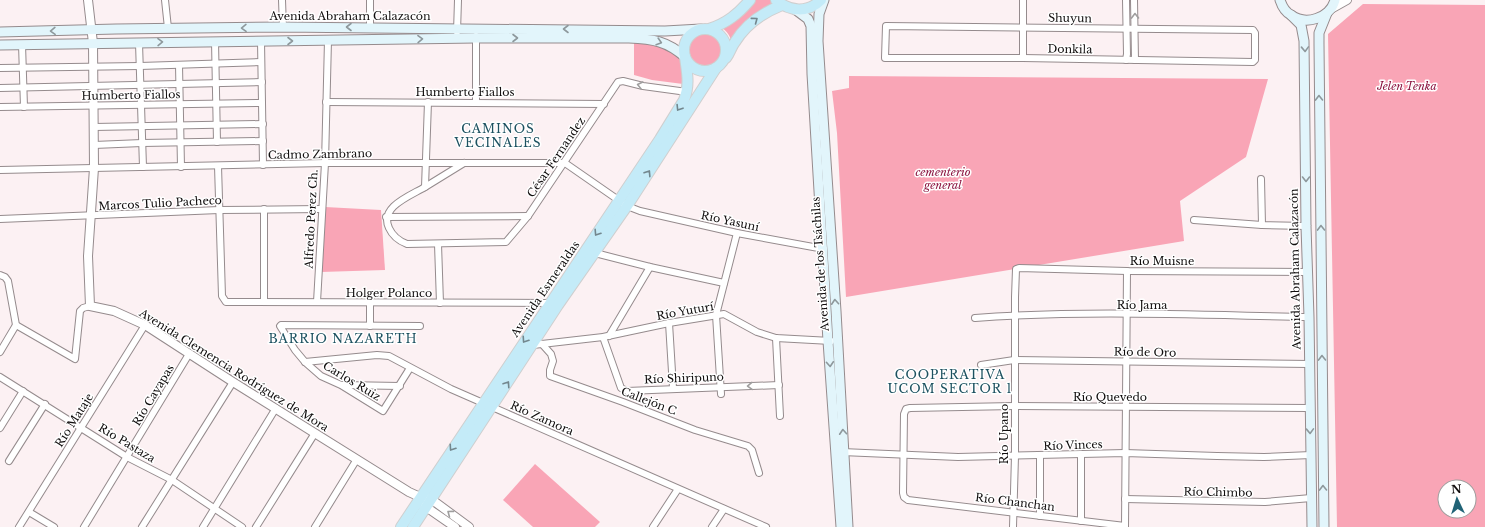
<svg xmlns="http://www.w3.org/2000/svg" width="1485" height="527" viewBox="0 0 1485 527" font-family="'Libre Baskerville',serif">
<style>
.green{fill:#f9a5b6;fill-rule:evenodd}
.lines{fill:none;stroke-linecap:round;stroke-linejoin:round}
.minor-casing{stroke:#958b8d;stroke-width:8}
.tertiary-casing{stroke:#958b8d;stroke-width:10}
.secondary-casing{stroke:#958b8d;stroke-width:11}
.primary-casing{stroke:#cfcfcf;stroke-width:12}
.minor{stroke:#fff;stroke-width:6}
.tertiary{stroke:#fff;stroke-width:8}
.secondary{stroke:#e2f5fb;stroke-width:9}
.primary{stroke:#c4ebf8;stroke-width:10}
.oneway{stroke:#9f9e9e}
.oneway2{stroke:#73878e}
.oneway3{stroke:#8e989c}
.labels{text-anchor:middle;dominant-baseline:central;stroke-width:3;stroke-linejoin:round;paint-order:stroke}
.street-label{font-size:11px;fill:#100d0d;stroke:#fff}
.park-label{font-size:11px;font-style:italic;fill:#8b133f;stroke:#fff}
.neighbourhood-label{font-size:12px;letter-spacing:1px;fill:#1d5160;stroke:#fff}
</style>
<rect width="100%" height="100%" fill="#fcf1f3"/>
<g class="green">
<path d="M755,0H771L776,4L731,41C730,34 725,30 719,25Z"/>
<path d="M1363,4L1485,5V527H1337L1328,34ZM1445,487H1469V511H1445Z"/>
<circle cx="705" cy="50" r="17"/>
<path d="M634,42L657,43L680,58L683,66V84L652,80L634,75Z"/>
<path d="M849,76L1268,79L1246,157L1180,201L1184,241L846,297L837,133L832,91L849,88Z"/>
<path d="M325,207L381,210L385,270L321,272Z"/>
<path d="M535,464L600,522L595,527H533L503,500Z"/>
</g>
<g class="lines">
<g class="minor-casing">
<g id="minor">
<path d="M165,0L168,28"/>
<path d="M282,0L283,27"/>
<path d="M370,0V28"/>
<path d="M1134,0L1135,60"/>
<path d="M886,26L1253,30L1255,33V60L1253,62L1023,58H885Z"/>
<path d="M457,32L458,0"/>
<path d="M215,41L217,142"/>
<path d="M261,41L263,165"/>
<path d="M139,43L143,167"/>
<path d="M22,44L24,107"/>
<path d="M1023,58V0"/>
<path d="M1126,60L1127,54L1126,0"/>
<path d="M179,65L181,167"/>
<path d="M0,68L140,66L261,62"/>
<path d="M0,88L262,82"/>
<path d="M326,102L604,104"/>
<path d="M428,102L425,187C410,196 379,207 389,228C393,237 399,241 407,244L506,242L528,216L618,82L623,81L643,86L687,92"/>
<path d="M476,102V36"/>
<path d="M0,107L262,103"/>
<path d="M94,127L263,124"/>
<path d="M94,145L142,143L263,141"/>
<path d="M218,166L222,296L226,302L551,303"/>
<path d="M0,170L325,163H565L627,206L640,211L737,233L824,249"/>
<path d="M1261,179L1262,225"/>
<path d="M425,187L464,163"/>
<path d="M386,217L528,216"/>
<path d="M0,219L219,210L321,209"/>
<path d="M1194,220L1262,225L1306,226"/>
<path d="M438,244L440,303"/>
<path d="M595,253L650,267L724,283"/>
<path d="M0,275L5,277L8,281L16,325L75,359L80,311L83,308L90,306"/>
<path d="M264,302V209"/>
<path d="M317,302L325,163L328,40"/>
<path d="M370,302V326"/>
<path d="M975,318C1085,310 1198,315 1309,317"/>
<path d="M669,323L673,388"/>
<path d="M609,336L650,267"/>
<path d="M603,337L621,388L627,391L779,385"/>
<path d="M776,338L780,416"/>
<path d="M542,344L551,354L553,361L550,370V376L623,402L695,430L748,446L752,450L759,473"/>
<path d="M533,345L603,337L669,323L724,314L757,332L776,338L831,341"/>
<path d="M0,352L16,325"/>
<path d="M305,362L377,355L389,356L451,389L483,403L766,527"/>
<path d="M981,365L1014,360L1309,364"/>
<path d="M410,368L383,411L341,385L321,376L305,362L295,350L280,326L281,325L420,326"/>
<path d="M0,377L127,457L172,480L242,527"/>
<path d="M342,385L400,386"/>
<path d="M721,394L716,315L737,233"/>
<path d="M0,428L23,391"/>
<path d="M842,452L958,457L1125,453L1217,456L1264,457L1311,455"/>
<path d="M1081,454V521"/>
<path d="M9,461L45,404"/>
<path d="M1125,499L1265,502L1311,498"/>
<path d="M29,512L54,527"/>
<path d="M1040,516V456"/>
<path d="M1125,526L908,500L904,497L903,493L904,414L906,409L910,408L1014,406L1309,408"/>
<path d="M19,527L145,325"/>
<path d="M84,527L189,354"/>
<path d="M142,527L233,382"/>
<path d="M203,527L276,408"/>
<path d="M256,527L315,433"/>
<path d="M315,527L357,459"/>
<path d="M653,527L678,489"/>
<path d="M712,527L724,509"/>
<path d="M1013,527L1015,456V297L1016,269L1019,268L1127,271L1307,272"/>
<path d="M1125,527L1127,271"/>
</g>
</g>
<g class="tertiary-casing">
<g id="tertiary">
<path d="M88,0L93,43L94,168L88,256L90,306L114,311L145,325L233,382L409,492L420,497L431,499L469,527"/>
<path d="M1331,9L1347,0"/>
<path d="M423,503L426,507L455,527"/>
</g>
</g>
<g class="secondary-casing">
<g id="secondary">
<path d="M824,0L819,14L818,41L836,311L848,527"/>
<path d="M1280,0C1282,6 1285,12 1291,15C1306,26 1330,18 1335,0"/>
<path d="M796,10L808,19L811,26L812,74L828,341L841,527"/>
<path d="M1291,15L1301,25L1304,41L1306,226L1309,317L1312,527"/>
<path d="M0,32L116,29L283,27L665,31L701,29"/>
<path d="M0,45L476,38H629C653,39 667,41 685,57"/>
<path d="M1324,527L1319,44V33L1327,13"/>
</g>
</g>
<g class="primary-casing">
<g id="primary">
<path d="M776,0C790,12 808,13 821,0"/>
<path d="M709,29C727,23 738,14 750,0"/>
<circle cx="705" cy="50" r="21"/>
<path d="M726,58C730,53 731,47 735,42C746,24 762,13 782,5"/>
<path d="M401,527L660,139L684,100C690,85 687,72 685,57"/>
<path d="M413,527L558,305L627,206L716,68"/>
</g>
</g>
<use href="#minor" class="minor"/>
<use href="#tertiary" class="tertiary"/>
<use href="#secondary" class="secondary"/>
<use href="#primary" class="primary"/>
</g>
<defs><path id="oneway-chevron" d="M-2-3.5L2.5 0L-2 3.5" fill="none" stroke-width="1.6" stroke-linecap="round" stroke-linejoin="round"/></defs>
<g class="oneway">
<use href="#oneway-chevron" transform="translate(1135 16) rotate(-91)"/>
<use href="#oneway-chevron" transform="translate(640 85) rotate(-166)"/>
<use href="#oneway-chevron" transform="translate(750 386) rotate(178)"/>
<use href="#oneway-chevron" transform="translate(450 513) rotate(-143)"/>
</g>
<g class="oneway2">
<use href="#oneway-chevron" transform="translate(755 20) rotate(-37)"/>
<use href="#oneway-chevron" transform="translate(679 108) rotate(122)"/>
<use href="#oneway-chevron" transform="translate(648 173) rotate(-57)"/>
<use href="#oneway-chevron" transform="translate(597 233) rotate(123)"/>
<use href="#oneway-chevron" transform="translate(525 340) rotate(124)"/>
<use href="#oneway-chevron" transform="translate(507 384) rotate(-56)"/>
<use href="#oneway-chevron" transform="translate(452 448) rotate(124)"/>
</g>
<g class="oneway3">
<use href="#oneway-chevron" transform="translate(349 27) rotate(-180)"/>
<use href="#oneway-chevron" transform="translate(244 28) rotate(179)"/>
<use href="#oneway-chevron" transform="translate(566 29) rotate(-180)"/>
<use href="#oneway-chevron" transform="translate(53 31) rotate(178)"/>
<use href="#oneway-chevron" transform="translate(515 38)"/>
<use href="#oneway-chevron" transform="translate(420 39) rotate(-1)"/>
<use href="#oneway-chevron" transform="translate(290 41)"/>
<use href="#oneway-chevron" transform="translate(160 42) rotate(-1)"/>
<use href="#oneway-chevron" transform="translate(659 42) rotate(17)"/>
<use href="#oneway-chevron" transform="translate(1305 49) rotate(88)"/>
<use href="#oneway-chevron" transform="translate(1319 98) rotate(-91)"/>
<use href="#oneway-chevron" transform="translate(1306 179) rotate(90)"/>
<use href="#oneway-chevron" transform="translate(1321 228) rotate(-91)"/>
<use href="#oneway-chevron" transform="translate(835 302) rotate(-94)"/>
<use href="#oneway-chevron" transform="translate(1322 358) rotate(-91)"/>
<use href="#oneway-chevron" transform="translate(830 364) rotate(86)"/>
<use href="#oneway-chevron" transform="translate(1310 431) rotate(88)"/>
<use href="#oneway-chevron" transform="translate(843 432) rotate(-94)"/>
<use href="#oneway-chevron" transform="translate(1323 488) rotate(-91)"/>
</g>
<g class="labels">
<g class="street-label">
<text x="350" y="16">Avenida Abraham Calazacón</text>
<text transform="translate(1070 18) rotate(1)">Shuyun</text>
<text transform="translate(1070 49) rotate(1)">Donkila</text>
<text x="465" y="92">Humberto Fiallos</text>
<text transform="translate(131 95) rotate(-1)">Humberto Fiallos</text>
<text transform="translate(320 154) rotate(-1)">Cadmo Zambrano</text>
<text transform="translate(556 157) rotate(-56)">César Fernandez</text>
<text transform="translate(160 203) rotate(-3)">Marcos Tulio Pacheco</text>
<text transform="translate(311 219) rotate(-87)">Alfredo Perez Ch.</text>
<text transform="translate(730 221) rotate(12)">Río Yasuní</text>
<text x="1162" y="261">Río Muisne</text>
<text transform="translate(820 264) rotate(-94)">Avenida de los Tsáchilas</text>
<text transform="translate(1295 269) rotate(-91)">Avenida Abraham Calazacón</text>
<text transform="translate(545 289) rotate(-56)">Avenida Esmeraldas</text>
<text x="389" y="293">Holger Polanco</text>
<text x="1142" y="305">Río Jama</text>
<text transform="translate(685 311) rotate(-10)">Río Yuturí</text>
<text transform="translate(1145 352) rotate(1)">Río de Oro</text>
<text transform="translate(234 370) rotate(32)">Avenida Clemencia Rodríguez de Mora</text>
<text transform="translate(684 378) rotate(-2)">Río Shiripuno</text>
<text transform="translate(352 381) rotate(31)">Carlos Ruiz</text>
<text transform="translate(153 395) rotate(-59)">Río Cayapas</text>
<text x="1110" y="397">Río Quevedo</text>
<text transform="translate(649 401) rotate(21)">Callejón C</text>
<text transform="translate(542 418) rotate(24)">Río Zamora</text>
<text transform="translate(74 420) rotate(-58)">Río Mataje</text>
<text transform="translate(1004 434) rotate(-90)">Río Upano</text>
<text transform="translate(127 443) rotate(31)">Río Pastaza</text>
<text transform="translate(1073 445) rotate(-2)">Río Vinces</text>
<text transform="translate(1218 492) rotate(1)">Río Chimbo</text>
<text transform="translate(1015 502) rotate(7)">Río Chanchan</text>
</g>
<g class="park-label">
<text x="1407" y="86">Jelen Tenka</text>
<text x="943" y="172">cementerio<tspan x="943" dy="13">general</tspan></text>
</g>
<g class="neighbourhood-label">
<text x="498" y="128">CAMINOS<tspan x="498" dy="14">VECINALES</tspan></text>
<text x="343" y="338">BARRIO NAZARETH</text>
<text x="950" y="374">COOPERATIVA<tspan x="950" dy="14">UCOM SECTOR 1</tspan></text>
</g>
</g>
<g transform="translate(1457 499) rotate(356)"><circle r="19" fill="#ffffff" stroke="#9f9e9e"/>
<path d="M0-3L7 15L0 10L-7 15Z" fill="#206376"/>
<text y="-6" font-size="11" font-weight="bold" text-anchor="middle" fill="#100d0d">N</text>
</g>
</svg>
